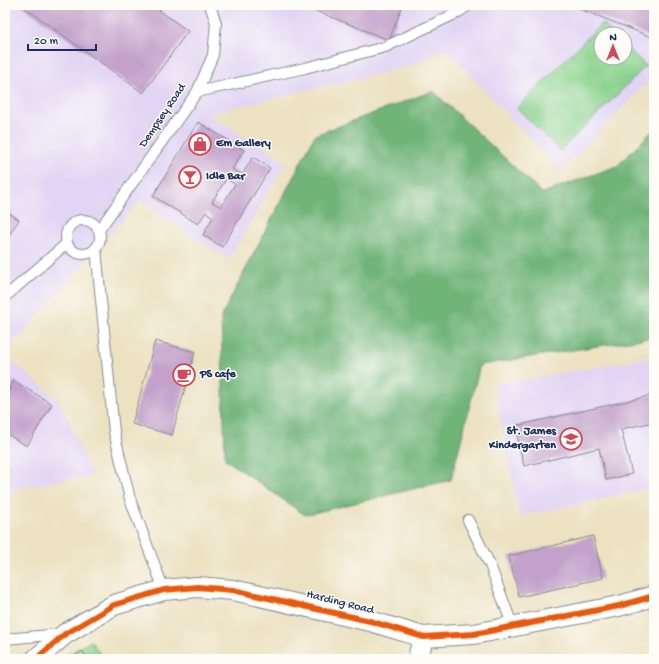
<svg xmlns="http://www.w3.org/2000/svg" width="659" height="664" viewBox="0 0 659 664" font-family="'Gochi Hand',sans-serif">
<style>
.built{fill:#e1d4f4;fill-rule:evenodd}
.green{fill:#8bd28d;stroke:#538076}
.forest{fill:#70b478;stroke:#46726b}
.building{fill:#c3a1cb;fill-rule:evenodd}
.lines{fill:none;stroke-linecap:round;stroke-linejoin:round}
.service-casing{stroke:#848890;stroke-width:12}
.minor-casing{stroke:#848890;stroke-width:22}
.service{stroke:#fff;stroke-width:10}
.minor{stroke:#fff;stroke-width:20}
.cycleway-casing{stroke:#fdfcf7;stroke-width:8}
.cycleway{stroke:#e8590c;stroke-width:6}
.labels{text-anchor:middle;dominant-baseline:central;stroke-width:3;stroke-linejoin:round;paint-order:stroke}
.street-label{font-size:12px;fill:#1b2f5e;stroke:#fdfcf7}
.poi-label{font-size:12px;font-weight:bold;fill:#1b2f5e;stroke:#fdfcf7;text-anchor:start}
</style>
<rect width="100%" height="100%" fill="#fdfcf7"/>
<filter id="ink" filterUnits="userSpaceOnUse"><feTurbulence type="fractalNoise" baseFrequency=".025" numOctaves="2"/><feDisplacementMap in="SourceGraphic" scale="8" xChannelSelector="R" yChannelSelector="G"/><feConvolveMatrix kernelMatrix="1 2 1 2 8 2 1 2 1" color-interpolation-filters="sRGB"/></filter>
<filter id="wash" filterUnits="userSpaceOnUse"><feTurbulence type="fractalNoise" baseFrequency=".012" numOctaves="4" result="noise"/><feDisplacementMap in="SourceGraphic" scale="16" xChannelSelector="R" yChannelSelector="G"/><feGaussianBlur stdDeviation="0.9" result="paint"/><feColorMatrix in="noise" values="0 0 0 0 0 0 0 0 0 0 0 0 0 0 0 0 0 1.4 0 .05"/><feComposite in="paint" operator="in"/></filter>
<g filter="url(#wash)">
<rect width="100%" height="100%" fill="#ece2c2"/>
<g class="built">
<path d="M5,5H654V75L561,171L445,48L418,64L207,114L286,162L229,260L140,200L5,353ZM601,34H625V58H601Z"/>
<path d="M5,356L60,401L92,475L13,489L5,509Z"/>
<path d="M654,357V487L519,517L494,385Z"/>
</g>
<g class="green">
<path d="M602,23L613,34H601V58H625V46L646,66L560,151L517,108Z"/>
<path d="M91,641L103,659H62L68,654Z"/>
</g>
<path class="forest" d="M433,91L542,193L617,166L654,129V337L480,365L451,480L305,515L225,459L221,317L315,135Z"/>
<g id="blocks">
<g class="building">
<path d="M21,5H152L188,31L143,93Z"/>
<path d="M301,5H403L389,40Z"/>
<path d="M577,5H654V38L580,9Z"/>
<path d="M198,122L244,150L232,169L242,175L253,157L270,168L222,247L203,235L213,217L206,212L198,224L153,196ZM226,179L235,184L221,207L212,202Z"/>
<path d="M5,210L19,220L5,241Z"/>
<path d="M155,341L195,352L172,435L132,424Z"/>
<path d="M14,381L52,404L27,446L5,433V397Z"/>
<path d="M654,395V422L621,429L632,474L606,480L599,448L524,466L515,426Z"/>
<path d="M593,536L603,578L519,597L509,556Z"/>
<path d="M82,651L89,659H72Z"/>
</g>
</g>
</g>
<g filter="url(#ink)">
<use href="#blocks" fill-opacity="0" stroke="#848890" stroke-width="1"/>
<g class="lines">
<g class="service-casing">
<g id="service">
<path d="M197,92L305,68L385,47L457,13L469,5"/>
<circle cx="83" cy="237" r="17"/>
<path d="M99,230L197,92L213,55L216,23L210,5"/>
<path d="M96,249L114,432L130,499L164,590"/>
<path d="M5,297L66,244"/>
<path d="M468,520L490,565L513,627"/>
<path d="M5,639L61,634"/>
</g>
</g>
<g class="minor-casing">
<g id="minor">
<path d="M36,659L65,634L114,605L164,590L197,587L233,590L370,621L423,637L474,634L619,606L654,596"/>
<path d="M418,659L423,637"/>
</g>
</g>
<use href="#service" class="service"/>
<use href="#minor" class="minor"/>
<g class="cycleway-casing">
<path id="cycleway" d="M36,659L65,634L114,605L164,590L197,587L233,590L370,621L423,637L474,634L619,606L654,596"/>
</g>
<use href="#cycleway" class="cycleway"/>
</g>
</g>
<defs>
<g id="shop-ring" transform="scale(1.15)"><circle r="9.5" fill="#fdfcf7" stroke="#d1495b" stroke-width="1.5"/><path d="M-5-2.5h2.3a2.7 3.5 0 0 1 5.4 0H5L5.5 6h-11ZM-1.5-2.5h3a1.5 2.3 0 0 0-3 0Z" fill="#d1495b"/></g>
<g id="bar-ring" transform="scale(1.15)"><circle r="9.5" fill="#fdfcf7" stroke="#d1495b" stroke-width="1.5"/><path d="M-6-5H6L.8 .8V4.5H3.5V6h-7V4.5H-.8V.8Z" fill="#d1495b"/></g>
<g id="cafe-ring" transform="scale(1.15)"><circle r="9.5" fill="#fdfcf7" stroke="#d1495b" stroke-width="1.5"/><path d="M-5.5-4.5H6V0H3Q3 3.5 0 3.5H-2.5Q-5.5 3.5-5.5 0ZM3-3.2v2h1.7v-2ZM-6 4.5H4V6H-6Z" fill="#d1495b"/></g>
<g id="school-ring" transform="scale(1.15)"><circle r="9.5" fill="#fdfcf7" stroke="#d1495b" stroke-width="1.5"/><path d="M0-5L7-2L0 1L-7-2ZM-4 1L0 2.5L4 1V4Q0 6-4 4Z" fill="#d1495b"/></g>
</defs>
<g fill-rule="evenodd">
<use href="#shop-ring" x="200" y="144"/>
<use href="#bar-ring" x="190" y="177"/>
<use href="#cafe-ring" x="184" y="375"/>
<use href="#school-ring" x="571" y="439"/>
</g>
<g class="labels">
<g class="street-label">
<text transform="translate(163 116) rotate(-56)">Dempsey Road</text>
<text transform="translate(340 603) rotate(14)">Harding Road</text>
</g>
<g class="poi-label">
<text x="216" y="144">Em Gallery</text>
<text x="206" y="177">Idle Bar</text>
<text x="200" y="375">PS cafe</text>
<text x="556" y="432" text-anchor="end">St. James<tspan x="556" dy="14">Kindergarten</tspan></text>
</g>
</g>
<rect width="659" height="664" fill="none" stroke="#fdfcf7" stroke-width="20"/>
<g transform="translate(613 46)"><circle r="19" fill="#fdfcf7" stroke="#a3aaba"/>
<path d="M0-3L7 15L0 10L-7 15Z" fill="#d1495b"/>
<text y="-6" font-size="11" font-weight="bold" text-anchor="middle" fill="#1b2f5e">N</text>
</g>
<path d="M28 44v6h68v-6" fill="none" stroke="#1b2f5e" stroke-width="2"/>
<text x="34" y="44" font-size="12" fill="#1b2f5e" stroke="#fdfcf7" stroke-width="3" paint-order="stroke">20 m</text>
</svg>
